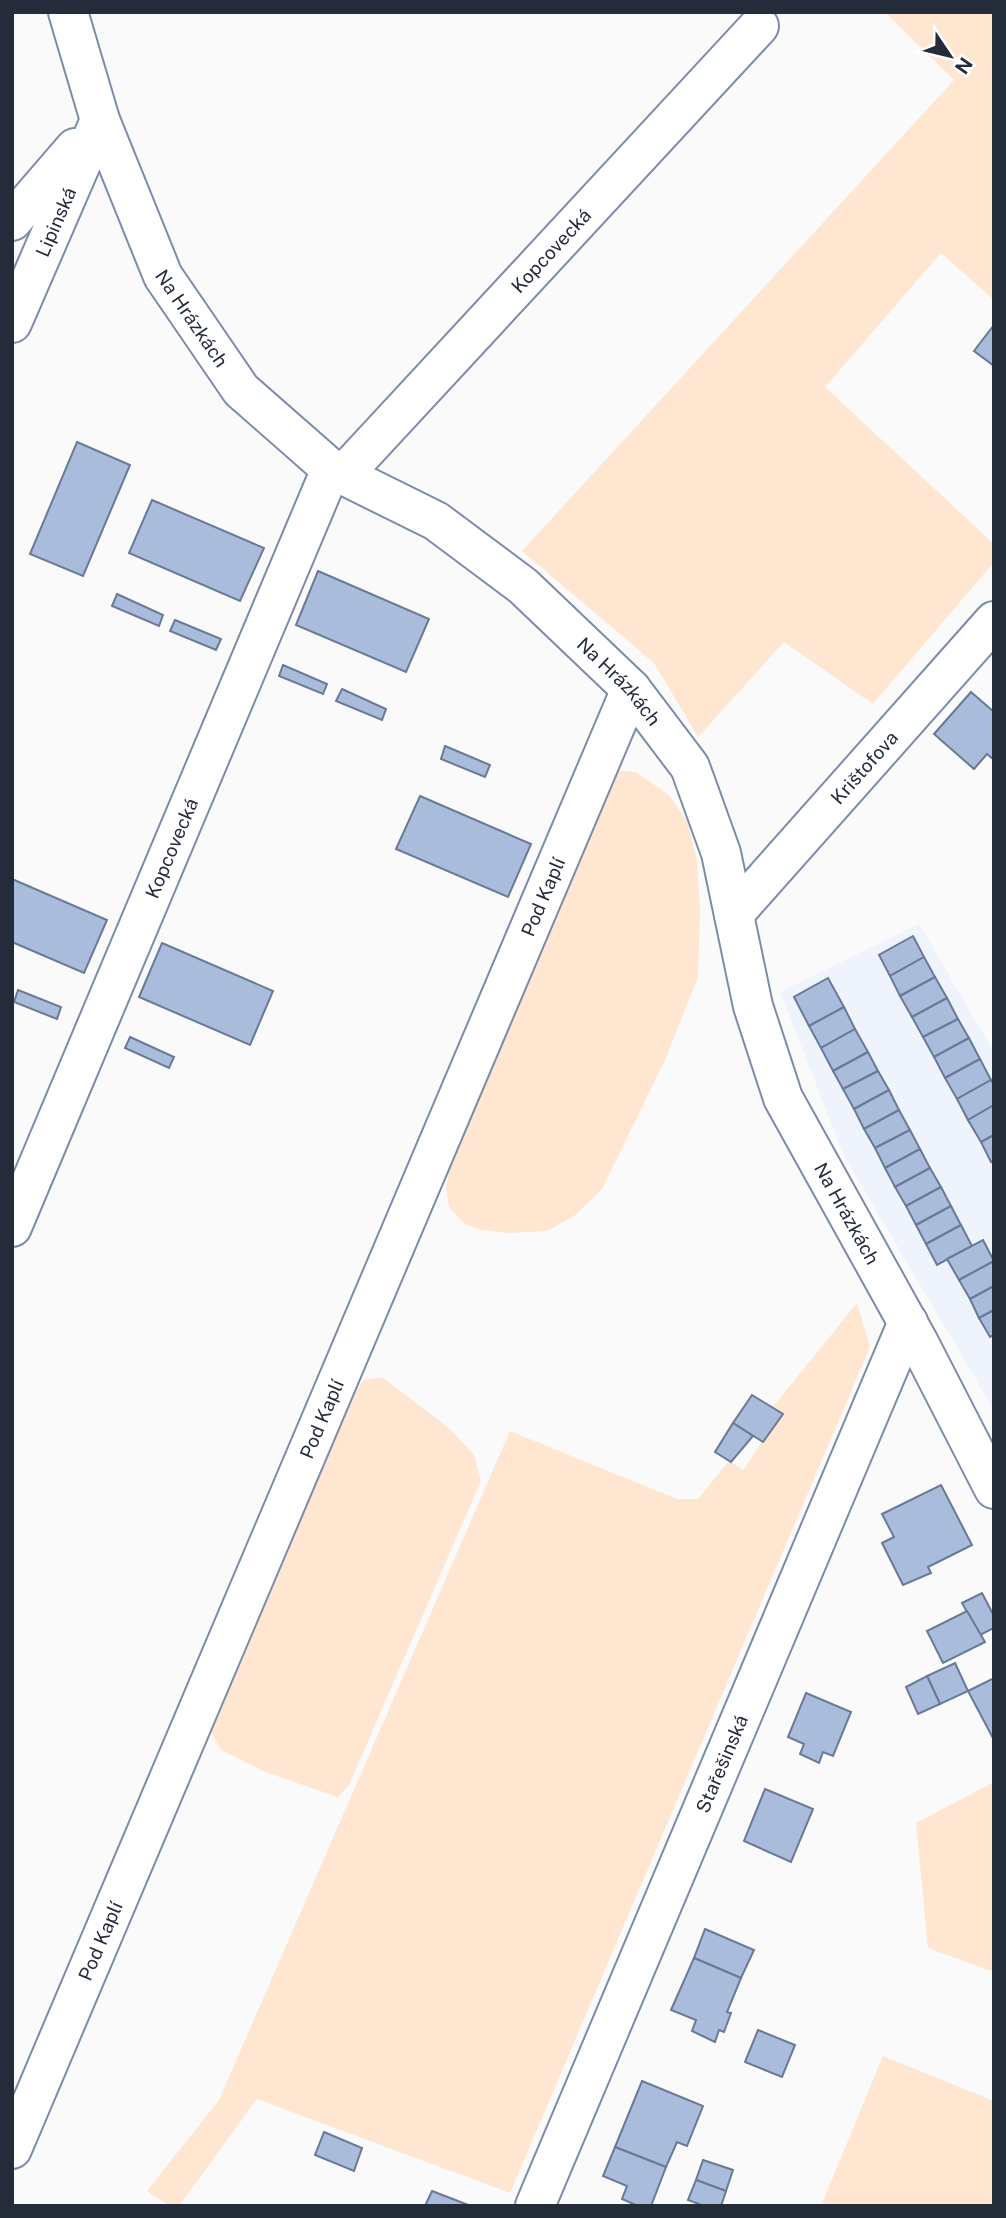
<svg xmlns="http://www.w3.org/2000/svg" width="1006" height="2218" viewBox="0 0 1006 2218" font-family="'Public Sans',sans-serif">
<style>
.built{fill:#eff3fc}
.green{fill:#fee6d1}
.building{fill:#aabcdc;stroke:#697a97;stroke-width:2}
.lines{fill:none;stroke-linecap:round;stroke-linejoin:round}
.street-casing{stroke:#7b8cab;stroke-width:42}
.street{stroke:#fff;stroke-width:38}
.labels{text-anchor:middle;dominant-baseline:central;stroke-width:7;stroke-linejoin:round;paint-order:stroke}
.street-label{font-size:19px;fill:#252c39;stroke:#fff}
</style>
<rect width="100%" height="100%" fill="#fafafa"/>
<path class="built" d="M919,924L994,1052V1410L844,1156L780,992Z"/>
<g class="green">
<path d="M885,12H994V300L941,253L825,387L994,544V562L873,704L784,642L698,737L654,663L522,551L954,80Z"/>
<path d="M614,770L636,772L669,795L687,821L697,860L700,912L698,977L666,1058L602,1189L574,1216L547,1231L507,1233L477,1229L464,1223L449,1207L446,1189L451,1155Z"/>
<path d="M857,1303L870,1347L510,2193L257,2099L179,2206H170L147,2191L219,2100L510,1431L677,1499H698L729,1461L744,1470L780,1413L772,1408Z"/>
<path d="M382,1377L450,1429L474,1455L481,1481L349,1785L338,1797L265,1772L221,1750L210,1730L279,1572L346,1407L364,1380Z"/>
<path d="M994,1782V1972L928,1948L916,1823Z"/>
<path d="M883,2056L994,2101V2206H821Z"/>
</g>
<g class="building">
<path d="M994,325V366L974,351Z"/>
<path d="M77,442L130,465L83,576L30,554Z"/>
<path d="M152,500L264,548L240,601L129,553Z"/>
<path d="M318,571L429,619L406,672L296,625Z"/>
<path d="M117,594L163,615L159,626L112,606Z"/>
<path d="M175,620L221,639L216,650L170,631Z"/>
<path d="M283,665L327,684L323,694L279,676Z"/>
<path d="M342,689L386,709L382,720L336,701Z"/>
<path d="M971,692L994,712V760L987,754L974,769L934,734Z"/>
<path d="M445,746L490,765L485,777L441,759Z"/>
<path d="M420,796L531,844L508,897L396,849Z"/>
<path d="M12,879L107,920L84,973L12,942Z"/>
<path d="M913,936L924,957L890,976L879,955Z"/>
<path d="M162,943L273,991L250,1045L139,997Z"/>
<path d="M924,957L935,977L900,996L890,976Z"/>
<path d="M935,977L947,998L912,1017L900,996Z"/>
<path d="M828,978L844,1007L809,1026L794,997Z"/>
<path d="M18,990L61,1007L57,1019L14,1002Z"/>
<path d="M947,998L958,1019L923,1037L912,1017Z"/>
<path d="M844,1007L855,1029L821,1048L809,1026Z"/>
<path d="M958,1019L969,1038L934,1057L923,1037Z"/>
<path d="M855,1029L868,1052L833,1071L821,1048Z"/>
<path d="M130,1037L174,1057L169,1068L125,1048Z"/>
<path d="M969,1038L980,1059L945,1078L934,1057Z"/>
<path d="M868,1052L878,1071L843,1089L833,1071Z"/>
<path d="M980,1059L991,1080L957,1099L945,1078Z"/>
<path d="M878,1071L889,1090L854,1109L843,1089Z"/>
<path d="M991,1080L994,1085V1105L968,1120L957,1099Z"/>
<path d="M889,1090L899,1110L864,1129L854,1109Z"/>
<path d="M994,1105V1135L981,1142L968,1120Z"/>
<path d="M899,1110L910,1130L875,1148L864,1129Z"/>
<path d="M910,1130L920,1149L885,1168L875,1148Z"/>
<path d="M994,1135V1160L991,1162L981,1142Z"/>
<path d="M920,1149L930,1168L895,1187L885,1168Z"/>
<path d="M930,1168L941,1187L906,1206L895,1187Z"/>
<path d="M941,1187L951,1206L916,1225L906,1206Z"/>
<path d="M951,1206L961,1225L926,1244L916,1225Z"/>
<path d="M961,1225L972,1246L937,1265L926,1244Z"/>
<path d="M983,1240L994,1261L959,1280L947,1259Z"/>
<path d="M994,1261V1286L970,1299L959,1280Z"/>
<path d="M994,1286V1310L979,1318L970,1299Z"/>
<path d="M994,1310V1335L990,1337L979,1318Z"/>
<path d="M752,1395L783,1414L763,1442L733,1423Z"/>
<path d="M733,1423L753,1436L731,1462L715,1452Z"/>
<path d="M941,1485L972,1545L928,1567L931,1573L903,1585L882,1543L894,1537L882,1514Z"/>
<path d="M982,1593L994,1616V1628L980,1635L962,1603Z"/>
<path d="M967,1611L985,1642L943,1663L927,1631Z"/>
<path d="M955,1663L968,1691L940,1704L927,1676Z"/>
<path d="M927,1676L940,1704L918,1714L906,1687Z"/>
<path d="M994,1678V1740L968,1691Z"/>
<path d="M806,1693L851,1712L833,1756L823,1752L819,1763L800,1754L804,1744L788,1737Z"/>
<path d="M765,1789L813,1809L791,1862L744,1841Z"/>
<path d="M705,1929L754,1950L741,1978L694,1958Z"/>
<path d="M694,1958L741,1978L727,2012L731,2013L724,2032L719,2030L715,2042L692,2031L696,2020L671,2010Z"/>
<path d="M758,2030L795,2045L782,2077L745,2062Z"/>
<path d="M642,2081L703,2106L687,2146L677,2142L666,2167L615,2147Z"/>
<path d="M324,2132L362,2148L354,2171L315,2155Z"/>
<path d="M615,2147L666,2167L651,2206H638L622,2199L627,2186L603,2176Z"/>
<path d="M703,2160L733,2170L726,2191L696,2180Z"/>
<path d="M696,2180L726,2191L721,2206H704L688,2200Z"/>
<path d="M432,2191L471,2206H425Z"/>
</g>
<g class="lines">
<g class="street-casing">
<g id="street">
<path id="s1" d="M68,12L100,120L163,276L241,390L331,469L436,521L523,586L631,689L690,767L721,853L753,1006L783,1098L919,1343L994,1489"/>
<path d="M12,221L75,148"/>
<path id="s2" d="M12,323L100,120"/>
<path id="s3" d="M343,475L759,26"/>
<path id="s4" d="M734,914L994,621"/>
<path id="s5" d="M12,1227L331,469"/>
<path id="s6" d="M12,2149L631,689"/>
<path id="s7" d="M535,2206L908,1322"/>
</g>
</g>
<use href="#street" class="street"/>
</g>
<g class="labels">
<g class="street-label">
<text stroke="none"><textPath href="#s2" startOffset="110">Lipinská</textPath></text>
<text stroke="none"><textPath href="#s3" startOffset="306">Kopcovecká</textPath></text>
<text stroke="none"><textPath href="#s1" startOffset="332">Na Hrázkách</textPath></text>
<text stroke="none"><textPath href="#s1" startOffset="900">Na Hrázkách</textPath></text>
<text stroke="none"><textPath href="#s4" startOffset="196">Krištofova</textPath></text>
<text stroke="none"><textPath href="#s5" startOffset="411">Kopcovecká</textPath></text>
<text stroke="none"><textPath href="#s6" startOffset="1360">Pod Kaplí</textPath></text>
<text stroke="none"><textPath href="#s1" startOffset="1488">Na Hrázkách</textPath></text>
<text stroke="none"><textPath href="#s6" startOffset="793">Pod Kaplí</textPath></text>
<text stroke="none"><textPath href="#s7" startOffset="480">Stařešinská</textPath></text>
<text stroke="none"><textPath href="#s6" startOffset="226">Pod Kaplí</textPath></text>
</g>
</g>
<rect width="1006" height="2218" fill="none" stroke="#252c39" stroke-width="28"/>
<g transform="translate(950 56) rotate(125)" stroke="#ffffff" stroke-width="5" paint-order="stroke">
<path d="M0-5L12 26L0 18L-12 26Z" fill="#252c39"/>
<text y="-10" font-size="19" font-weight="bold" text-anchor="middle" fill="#252c39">N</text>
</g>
</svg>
